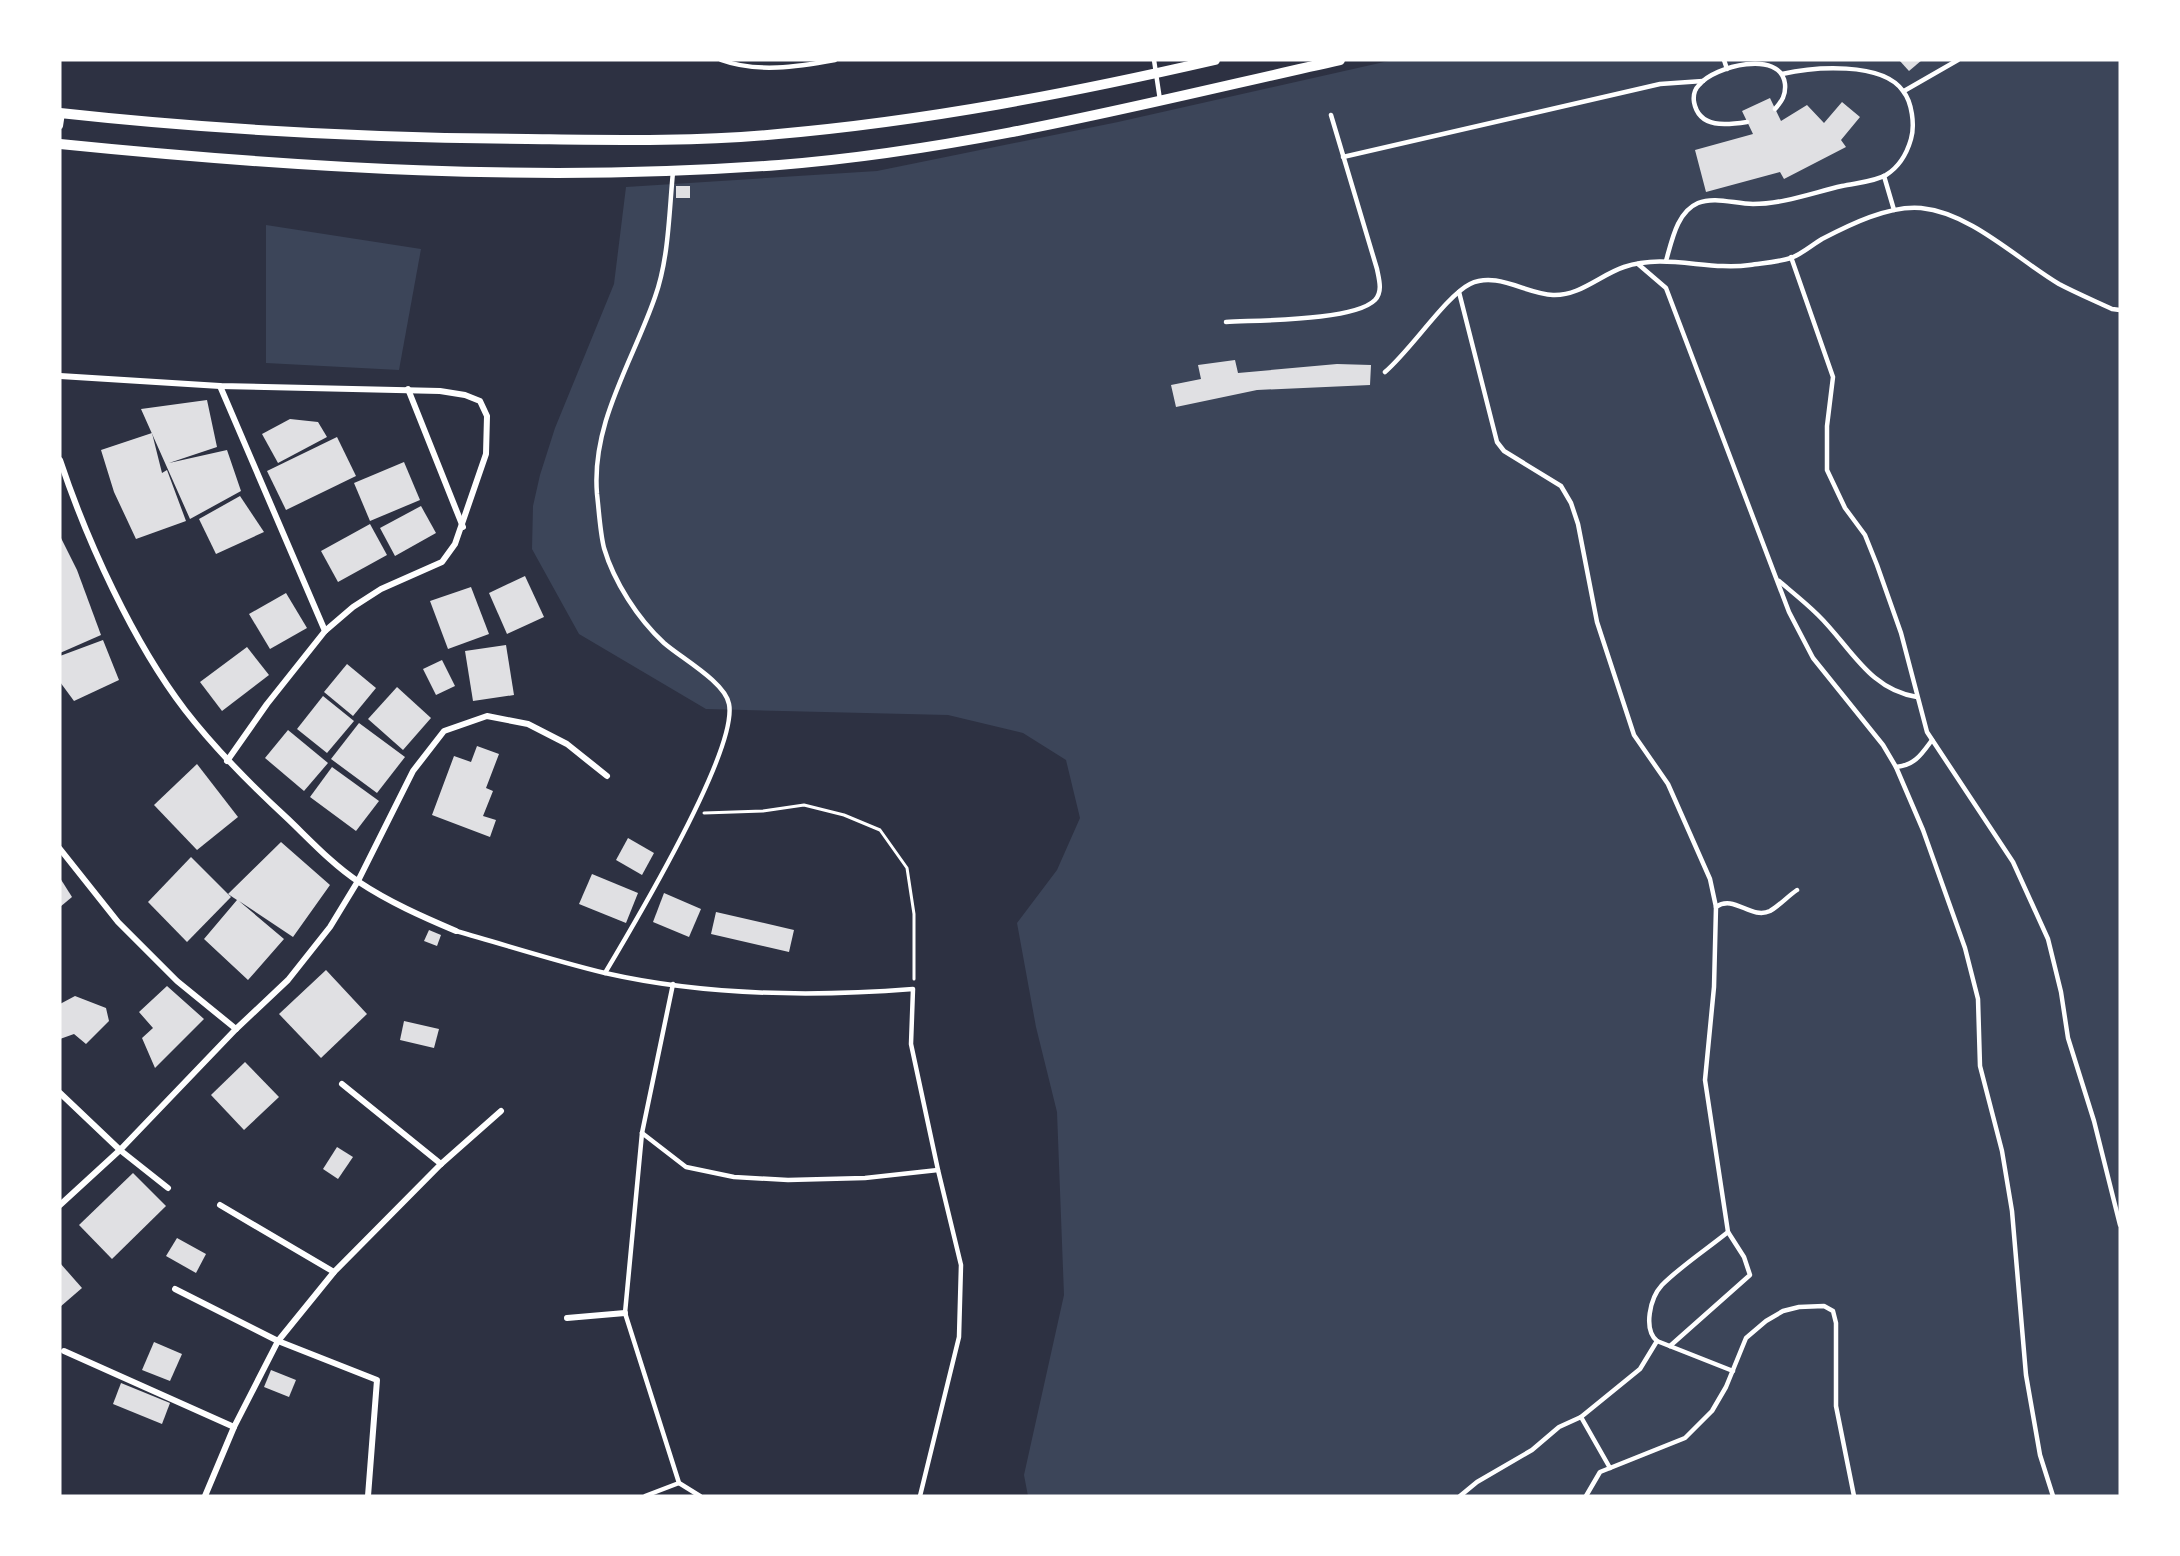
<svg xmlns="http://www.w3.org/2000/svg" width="2180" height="1556" viewBox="0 0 2180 1556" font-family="Spectral,serif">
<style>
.green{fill:#3c4559}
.building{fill:#e0e0e3}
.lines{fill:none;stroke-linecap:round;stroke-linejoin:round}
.path{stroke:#fff;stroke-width:3}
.service{stroke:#fff;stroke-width:4.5}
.minor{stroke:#fff;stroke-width:6}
.tertiary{stroke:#fff;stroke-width:10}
</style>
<rect width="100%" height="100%" fill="#2d3142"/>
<g class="green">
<path d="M1393,60H2120V1496H1028L1024,1475L1064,1295L1057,1112L1036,1027L1017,923L1057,870L1080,818L1066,760L1023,733L948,715L706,709L579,634L532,549L533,506L540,475L555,428L614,284L626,187L877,171L1118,122Z"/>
<path d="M266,225L421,249L399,370L266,363Z"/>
</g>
<g class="building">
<path d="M1899,60H1922L1909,71Z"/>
<path d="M1770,98L1781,121L1807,105L1824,123L1842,102L1860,117L1841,140L1846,147L1784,179L1780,172L1706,192L1695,150L1753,134L1742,111Z"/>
<rect x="676" y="186" width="14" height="12"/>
<path d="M1235,360L1238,373L1337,364L1371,365L1370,385L1257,390L1176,407L1171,385L1201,379L1198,365Z"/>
<path d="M207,400L217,447L169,463L227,450L241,491L190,519L141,409Z"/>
<path d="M290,419L318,422L327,437L278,463L262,434Z"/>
<path d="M152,433L162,473L167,470L186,521L136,539L114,492L101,450Z"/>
<path d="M337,437L356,476L286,510L267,471Z"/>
<path d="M404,462L420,500L370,521L354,483Z"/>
<path d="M240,496L264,532L216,554L199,519Z"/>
<path d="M421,506L436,533L395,556L380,528Z"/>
<path d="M370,524L387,555L338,582L321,551Z"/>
<path d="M60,536L77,570L101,635L60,653Z"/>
<path d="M525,576L544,617L507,634L489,593Z"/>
<path d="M471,587L489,634L448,649L430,601Z"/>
<path d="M286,593L307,628L270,649L249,614Z"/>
<path d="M103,640L119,680L74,701L60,682V656Z"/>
<path d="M506,645L514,695L473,701L465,651Z"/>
<path d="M247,647L269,675L222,711L200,682Z"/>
<path d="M442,660L455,686L436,695L423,669Z"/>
<path d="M347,664L376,688L353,716L324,692Z"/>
<path d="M397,687L431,718L403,750L368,719Z"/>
<path d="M323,696L354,721L327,753L297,729Z"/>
<path d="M359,723L405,757L377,793L331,759Z"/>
<path d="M288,730L328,763L304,791L265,758Z"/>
<path d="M477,746L499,754L486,788L493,791L483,816L496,820L490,837L432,815L454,756L471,762Z"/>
<path d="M197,764L238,817L197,850L154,805Z"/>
<path d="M332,767L379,801L356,831L310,797Z"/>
<path d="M628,838L654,853L642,875L616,860Z"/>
<path d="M281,842L330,885L293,937L239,901L284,939L248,980L204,939L237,900L228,894Z"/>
<path d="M191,857L231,897L187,942L148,902Z"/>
<path d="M592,874L638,893L626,923L579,904Z"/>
<path d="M60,878L72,897L60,907Z"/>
<path d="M664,893L701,909L689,937L653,922Z"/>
<path d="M716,912L794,930L789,952L711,934Z"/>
<path d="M429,930L441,935L437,946L424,941Z"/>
<path d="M326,970L367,1014L321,1058L279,1014Z"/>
<path d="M167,986L204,1019L155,1068L142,1038L153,1028L139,1012Z"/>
<path d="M75,996L106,1008L109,1021L86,1044L74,1034L60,1039V1004Z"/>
<path d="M404,1021L439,1029L434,1048L400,1040Z"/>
<path d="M245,1062L279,1097L244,1130L211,1095Z"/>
<path d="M337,1147L353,1157L338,1179L323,1169Z"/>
<path d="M133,1173L166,1206L112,1259L79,1225Z"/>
<path d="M177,1238L206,1254L196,1273L166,1256Z"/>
<path d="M60,1263L82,1288L60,1307Z"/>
<path d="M154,1342L182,1354L170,1381L142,1370Z"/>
<path d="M271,1370L296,1380L289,1397L264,1387Z"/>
<path d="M121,1383L170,1403L162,1424L113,1404Z"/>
</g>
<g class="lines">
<path class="path" d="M704,813L763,811L804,805L844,815L880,830L907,868L914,914V979"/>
<g class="service">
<path d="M721,60C757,73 797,67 835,60"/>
<path d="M1154,60L1160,100"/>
<path d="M1724,60L1727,69"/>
<path d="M1904,91L1958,60"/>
<path d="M1747,122C1727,125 1699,129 1694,102C1693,95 1694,90 1699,85C1714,66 1781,49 1785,84C1786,95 1782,101 1775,109"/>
<path d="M1343,157L1660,84L1703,81"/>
<path d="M1884,176L1894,210"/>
<path d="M1791,257L1833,377L1827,426V470L1845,508L1865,535L1877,565L1901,633L1927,732L2013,862L2048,939L2061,992L2068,1038L2094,1121L2120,1225"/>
<path d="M1666,261C1672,240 1677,212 1698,203C1715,196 1735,204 1753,204C1783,204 1812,193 1842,186C1855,183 1874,182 1886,175C1899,167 1907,153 1911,139C1915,125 1912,102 1903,91C1882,61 1813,67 1782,74"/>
<path d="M1638,264L1666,288L1789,612L1813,658L1883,745L1896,767L1923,830L1965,948L1978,999L1980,1066L2002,1151L2012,1211L2026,1375L2040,1455L2053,1496"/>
<path d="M1459,292L1497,442L1504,451L1561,486L1571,503L1578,524L1597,622L1634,735L1668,784L1710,879L1716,907L1714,987L1705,1080L1728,1232C1707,1249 1681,1266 1662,1285C1650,1298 1643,1329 1657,1341"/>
<path d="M1226,322C1259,320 1354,321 1375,300C1383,292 1379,279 1377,269L1331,115"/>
<path d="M1385,372C1411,350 1446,296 1470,284C1497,271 1526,294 1553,295C1580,296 1600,275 1624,267C1665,253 1708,271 1750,265C1763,263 1778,262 1791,258C1802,254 1812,245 1822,239C1849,225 1889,205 1921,208C1971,213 2017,259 2059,284C2076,293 2095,301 2112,309L2120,310"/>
<path d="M1779,581C1792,592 1806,603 1818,615C1850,646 1869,690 1917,697"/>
<path d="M1896,767C1915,765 1921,755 1932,740"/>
<path d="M1716,907C1734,894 1751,920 1770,911C1779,906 1788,896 1797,890"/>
<path d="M456,931C506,945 555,961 605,973C706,996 811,997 913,989L911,1044L938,1170L961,1265L959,1337L920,1496"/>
<path d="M605,973C633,926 738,750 729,704C725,682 681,658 664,643C638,619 614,582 604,548C600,532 599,511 597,494C591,423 633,361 655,297C669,258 669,212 673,172"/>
<path d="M673,984L642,1133L625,1313L679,1483L700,1496"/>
<path d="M642,1133L686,1167L734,1177L788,1180L865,1178L938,1170"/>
<path d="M1670,1346L1750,1275L1744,1257L1728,1232"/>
<path d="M1581,1417L1610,1468"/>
<path d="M645,1496L679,1483"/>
<path d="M1460,1496L1477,1482L1532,1450L1559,1427L1581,1417L1640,1369L1657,1341L1733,1371"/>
<path d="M1586,1496L1600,1472L1685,1438L1712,1411L1726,1387L1746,1338L1766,1321L1783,1311L1799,1307L1824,1306L1833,1311L1836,1323V1406L1854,1496"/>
</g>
<g class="minor">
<path d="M60,126L62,113"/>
<path d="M60,376L220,386L440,391L465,395L480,401L487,416L486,454L455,544L442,562L381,589L353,607L325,631L267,704L227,761"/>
<path d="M220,386L325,631"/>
<path d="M408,389L463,527"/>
<path d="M60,460C87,541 133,642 185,710C216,750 251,785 288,819C310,840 333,865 359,882C389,902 423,917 456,931"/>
<path d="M60,849L118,922L177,981L236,1029"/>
<path d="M342,1084L441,1164"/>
<path d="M60,1093L120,1150L168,1188"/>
<path d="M60,1205L120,1150L236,1029L288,980L330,927L358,881L413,771L444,731L487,716L528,724L567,744L607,776"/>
<path d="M220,1205L334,1272"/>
<path d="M175,1289L278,1341L377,1380L368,1496"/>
<path d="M567,1318L625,1313"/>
<path d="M64,1351L234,1427"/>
<path d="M205,1496L234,1427L278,1341L334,1272L441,1164L501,1111"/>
</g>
<g class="tertiary">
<path d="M60,113C215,130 371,138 527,139C610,140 695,142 778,134C926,121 1071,93 1215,60"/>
<path d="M60,144C298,168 540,183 779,165C969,150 1155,101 1340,60"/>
</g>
</g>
<rect width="2180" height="1556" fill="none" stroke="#ffffff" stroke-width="123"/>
</svg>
